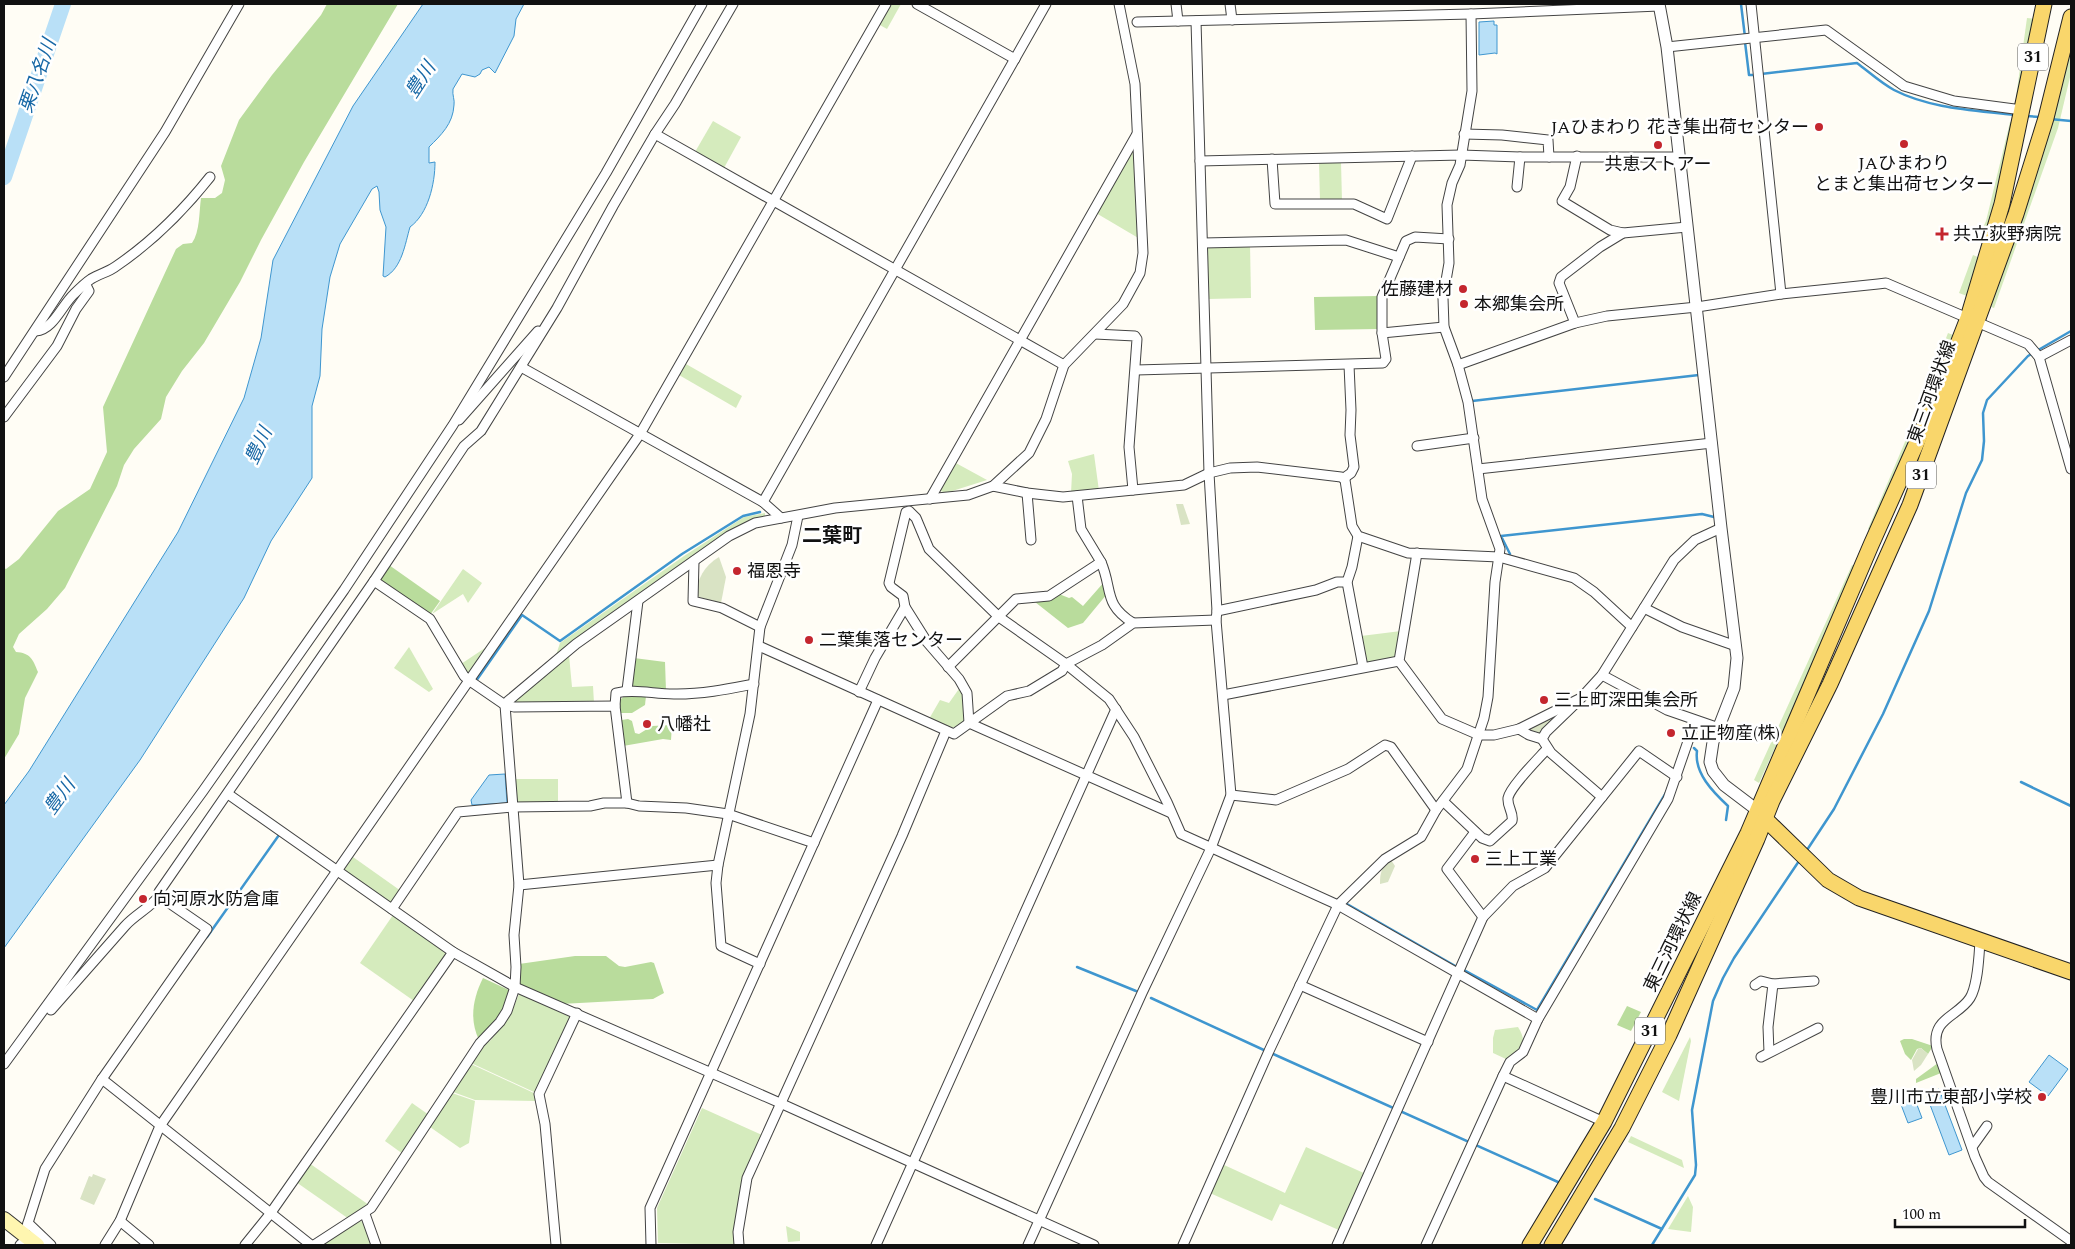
<svg xmlns="http://www.w3.org/2000/svg" width="2075" height="1249" viewBox="0 0 2075 1249" font-family="Spectral,'Noto Sans JP',serif">
<style>
.green{fill:#d5ebbd}
.forest{fill:#b9dc9c}
.cemetery{fill:#d9e3c4}
.water{fill:#b9e0f7;stroke:#3f96cf}
.lines{fill:none;stroke-linecap:round;stroke-linejoin:round}
.stream{stroke:#3f96cf;stroke-width:2.5}
.river{stroke:#b9e0f7;stroke-width:16}
.minor-casing{stroke:#444;stroke-width:11}
.tertiary-casing{stroke:#444;stroke-width:13}
.secondary-casing{stroke:#333;stroke-width:16}
.primary-casing{stroke:#222;stroke-width:17}
.minor{stroke:#fff;stroke-width:9}
.tertiary{stroke:#fff;stroke-width:11}
.secondary{stroke:#fff6b0;stroke-width:14}
.primary{stroke:#f9d66b;stroke-width:15}
.poi-dot{fill:#c4262e;stroke:#fff;stroke-width:2}
.labels{text-anchor:middle;dominant-baseline:central;stroke-width:5;stroke-linejoin:round;paint-order:stroke}
.shield{fill:#fff;stroke:#585858;stroke-width:1}
.shield-label{font-size:16px;font-weight:bold;fill:#111}
.poi-label{font-size:18px;fill:#111;stroke:#fff;text-anchor:start}
.street-label{font-size:18px;fill:#111;stroke:#fff}
.water-label{font-size:19px;font-style:italic;fill:#1768a6;stroke:#fff}
.quarter-label{font-size:20px;font-weight:bold;fill:#111;stroke:#fff}
</style>
<rect width="100%" height="100%" fill="#fffdf5"/>
<g class="green">
<path d="M890,4H901L887,29L878,24Z"/>
<path d="M2027,18L2037,19L2021,98L2016,97Z"/>
<path d="M2071,47V73L2058,128L1994,308L1991,307Z"/>
<path d="M713,121L741,137L724,168L695,152Z"/>
<path d="M2010,122L2016,123L1984,244L1977,241L1986,221Z"/>
<path d="M1135,144L1140,239L1096,213Z"/>
<path d="M1319,162H1341L1342,201H1320Z"/>
<path d="M1250,244L1251,298L1208,299L1206,245Z"/>
<path d="M1973,255L1980,258L1967,296L1959,293Z"/>
<path d="M1948,333L1953,335L1918,424L1872,531L1868,529L1913,423Z"/>
<path d="M686,364L742,396L736,408L679,375Z"/>
<path d="M1094,454L1099,491L1071,493L1072,474L1068,461Z"/>
<path d="M954,462L987,480L946,493L938,490Z"/>
<path d="M765,513V518L754,520L554,661L560,643L684,556L744,517Z"/>
<path d="M1852,565L1857,567L1759,783L1754,780Z"/>
<path d="M463,569L482,583L468,603L463,594L432,614Z"/>
<path d="M1401,631L1395,659L1369,663L1366,661L1361,636Z"/>
<path d="M491,644L469,676L461,664Z"/>
<path d="M409,647L433,689L429,692L394,668Z"/>
<path d="M569,655L572,687L593,686L594,703L511,704Z"/>
<path d="M961,686L963,692L964,723C951,733 942,724 929,719L940,700L949,703Z"/>
<path d="M514,779H558V802L516,803Z"/>
<path d="M353,857L401,891L391,904L343,871Z"/>
<path d="M393,915L447,953L414,1001L360,963Z"/>
<path d="M519,994L571,1017L536,1093L471,1063L482,1046L490,1041L510,1016Z"/>
<path d="M1518,1027C1529,1044 1520,1050 1506,1059L1493,1053V1038L1495,1030Z"/>
<path d="M1690,1037L1691,1041L1679,1101L1662,1092Z"/>
<path d="M471,1064L536,1094L535,1101L475,1100L453,1092Z"/>
<path d="M452,1093L475,1101L469,1143L460,1148L430,1127Z"/>
<path d="M412,1103L429,1115L403,1154L385,1141Z"/>
<path d="M702,1108L762,1135L742,1179L734,1231L735,1245L658,1243L657,1208Z"/>
<path d="M1631,1136L1682,1160L1684,1168L1628,1142Z"/>
<path d="M1306,1147L1366,1174L1341,1231L1280,1204L1272,1221L1210,1193L1222,1164L1285,1193Z"/>
<path d="M309,1163L369,1205L349,1219L296,1182Z"/>
<path d="M1688,1196L1693,1207L1691,1232L1668,1229Z"/>
<path d="M360,1221L365,1223L372,1245H320Z"/>
<path d="M786,1226L800,1232V1241L788,1242Z"/>
</g>
<g class="forest">
<path d="M327,4H398L304,162L261,240L240,282L204,343L182,371L166,397L161,419L134,449L124,465L117,486L65,588L47,609L19,634L13,647L16,652C30,653 33,659 38,672L25,698L19,734L4,759V568L6,569L19,559L58,511L90,489L107,452L103,407L176,249L183,244L192,243C200,232 199,212 201,198H215L222,193L225,180L221,166L239,120L272,75L321,15Z"/>
<path d="M1379,296L1378,329L1315,330L1314,297Z"/>
<path d="M389,565L440,601L430,615L379,580Z"/>
<path d="M1105,581L1107,594L1083,623L1068,628L1035,602L1059,594L1069,598L1072,597L1083,606Z"/>
<path d="M634,658L665,662L666,691L631,688Z"/>
<path d="M628,693L646,696L645,705L632,713H620V700Z"/>
<path d="M628,719L632,721L635,733L639,734L652,726L672,725L671,740L663,739L623,746L621,722L622,720Z"/>
<path d="M575,956H606L619,966L625,967L651,962L654,963L664,993L653,999L561,1004L518,984L519,964Z"/>
<path d="M483,978L511,991L505,1010L479,1040C469,1019 473,998 483,978Z"/>
<path d="M1627,1006L1641,1012L1631,1031L1617,1025Z"/>
<path d="M1904,1039H1912L1933,1046L1928,1054L1921,1048L1917,1049L1911,1060L1905,1054L1900,1041Z"/>
<path d="M1938,1063L1941,1073L1916,1083V1079Z"/>
</g>
<g class="cemetery">
<path d="M1176,504H1183L1190,524L1181,525Z"/>
<path d="M719,557L726,577L721,603L696,596C697,579 704,566 719,557Z"/>
<path d="M1567,709L1540,735L1525,729Z"/>
<path d="M1391,860L1395,866L1388,882L1380,884C1380,873 1381,867 1391,860Z"/>
<path d="M1921,1048L1928,1054L1921,1065L1914,1071L1912,1060L1918,1049Z"/>
<path d="M93,1174L106,1179L94,1205L80,1199L89,1176L92,1177Z"/>
</g>
<g class="water">
<path d="M423,4H524L516,19L514,36L495,73L489,67L482,70L480,74L475,77L462,74L453,89C452,95 455,100 454,105C453,124 441,135 429,147V163L435,162C435,184 428,214 410,227C405,244 402,268 385,277L383,276L386,227L380,210L379,192L377,186L372,189L340,244L330,277L322,329L320,376L312,406V478L271,541L244,598L140,760L4,948V805L29,771L178,532L244,398L261,338L273,260L353,106Z"/>
<path d="M1494,21V25H1497V54L1495,53L1479,55V22Z"/>
<path d="M505,774L507,803L472,805L471,800L489,775Z"/>
<path d="M2049,1055L2068,1069L2048,1096L2029,1082Z"/>
<path d="M1939,1089L1962,1150L1949,1155L1926,1094Z"/>
<path d="M1914,1097L1922,1118L1908,1123L1900,1102Z"/>
</g>
<g class="lines">
<g class="stream">
<path d="M1741,4L1745,37"/>
<path d="M1745,42L1749,75H1755"/>
<path d="M1761,74L1857,63C1869,72 1881,83 1894,90C1931,109 1975,110 2015,115"/>
<path d="M2026,116L2040,117"/>
<path d="M2050,119L2071,121"/>
<path d="M1472,401L1699,375"/>
<path d="M1510,554L1501,536L1702,514L1714,517"/>
<path d="M476,681L522,615L560,641L682,554L743,516L760,512"/>
<path d="M1694,748L1697,751C1694,773 1713,792 1728,806L1726,820"/>
<path d="M2021,782L2071,806"/>
<path d="M1807,850L1834,809L1883,714L1929,611L1966,493L1982,460L1984,441L1983,413L1987,400L2028,356L2071,331"/>
<path d="M1347,904L1457,967"/>
<path d="M207,937L279,835"/>
<path d="M1077,967L1136,991"/>
<path d="M1464,970L1537,1010L1667,791"/>
<path d="M1151,998L1266,1051"/>
<path d="M1271,1053L1558,1182"/>
<path d="M1595,1199L1662,1229"/>
<path d="M1652,1245L1695,1175L1696,1165L1692,1110L1713,1001L1723,978L1734,958L1799,861"/>
</g>
<path class="river" d="M4,177L63,4"/>
<g class="minor-casing">
<g id="minor">
<path d="M917,4L1015,59"/>
<path d="M1176,4L1178,21"/>
<path d="M1230,4L1232,20"/>
<path d="M1751,4L1781,294"/>
<path d="M1137,22L1471,14L1659,6"/>
<path d="M1667,47L1826,30L1904,86L1954,101L2022,110"/>
<path d="M655,134L1064,365"/>
<path d="M1464,134L1502,135L1548,140L1549,157"/>
<path d="M1577,156L1570,187L1562,201L1610,230L1623,233"/>
<path d="M1272,159L1275,204H1354L1387,219L1412,156"/>
<path d="M1200,161L1461,155L1520,157H1678"/>
<path d="M1517,187L1520,157"/>
<path d="M1203,243L1346,240L1399,257"/>
<path d="M1575,323L1559,283L1561,277L1600,247L1623,233L1687,227"/>
<path d="M36,331C53,330 62,305 74,294C79,289 85,283 91,279C99,274 108,272 115,267C152,242 183,211 210,177"/>
<path d="M1382,333L1444,327"/>
<path d="M1095,334L1135,336L1137,339L1129,447L1133,490"/>
<path d="M2039,357L2071,340"/>
<path d="M1458,365L1575,323L1607,316L1697,307L1781,294L1878,284L1886,283L2028,344L2039,357L2071,469"/>
<path d="M521,367L763,502L781,518"/>
<path d="M1136,370L1383,363L1386,359L1382,333V297L1406,241L1415,237L1449,239"/>
<path d="M4,377L165,132L239,4"/>
<path d="M4,417L57,346L76,309L89,291L86,285L83,286"/>
<path d="M459,420L538,331"/>
<path d="M1417,446L1474,438"/>
<path d="M1478,469L1712,443"/>
<path d="M1344,478L1351,473L1354,467L1350,435L1351,410L1349,365"/>
<path d="M993,486L1027,493L1063,497L1184,485L1209,473L1230,468L1257,467L1341,477L1345,480L1352,526L1358,536L1408,553L1499,557L1574,578L1594,592L1632,627"/>
<path d="M1027,493L1031,540"/>
<path d="M930,499L1137,134"/>
<path d="M763,502L1046,4"/>
<path d="M1358,536L1352,567L1347,582L1363,667"/>
<path d="M1417,553L1399,661L1442,719L1479,735H1494L1519,729L1529,735L1542,739"/>
<path d="M694,561L693,601L722,608L760,627"/>
<path d="M1101,562C1113,590 1103,604 1133,623"/>
<path d="M374,581L430,619L464,676L470,681L505,705L514,707L615,706L627,803"/>
<path d="M905,607L927,642L959,679L967,693L969,723"/>
<path d="M1644,608L1682,627L1736,646"/>
<path d="M1217,611L1316,590L1337,582H1347"/>
<path d="M759,646L954,734L1007,696L1029,691L1062,671L1066,664L1102,645L1133,623L1216,620"/>
<path d="M948,667L1016,599L1049,596L1101,562L1081,529L1077,496"/>
<path d="M1602,675L1667,710L1719,728"/>
<path d="M627,690L638,601"/>
<path d="M859,692L875,658L905,607L903,596L891,587L889,583L906,512L909,511L916,518L929,549L999,617L1066,664L1109,699L1134,737L1167,802L1181,834L1338,905L1538,1019"/>
<path d="M1223,695L1399,661"/>
<path d="M1575,704L1546,732L1542,739L1551,753L1602,797"/>
<path d="M615,706L616,693C635,688 657,695 677,694C704,694 728,689 754,684"/>
<path d="M969,723L1171,813"/>
<path d="M1519,729L1581,698L1602,675L1674,560L1695,540L1721,528"/>
<path d="M228,794L453,952L515,987L780,1103L1094,1245"/>
<path d="M1231,795L1276,800L1348,769L1385,745L1391,747L1436,810"/>
<path d="M1443,801L1482,838L1490,841L1512,821C1514,813 1507,807 1508,798C1510,787 1538,759 1547,749"/>
<path d="M1475,832L1447,869L1483,917"/>
<path d="M519,885L718,865"/>
<path d="M392,909L458,812L513,807L590,806L604,803H627L639,806L686,808L728,814L814,843"/>
<path d="M1980,941C1979,956 1978,985 1970,998C1958,1017 1930,1018 1937,1049L1975,1157L1984,1177L1988,1182L2071,1241"/>
<path d="M760,964L721,946L716,883L718,865L750,714L760,627L792,545L798,516"/>
<path d="M1300,985L1428,1042"/>
<path d="M1755,985L1761,981L1773,984L1814,981"/>
<path d="M51,1010L125,926C136,914 150,908 160,895"/>
<path d="M1769,1052L1768,1027L1773,984"/>
<path d="M1761,1057L1818,1028"/>
<path d="M4,1064L203,791L344,590L453,425L606,173L702,4"/>
<path d="M102,1079L311,1245"/>
<path d="M1604,1122L1503,1076L1510,1062L1523,1052L1538,1019L1668,799L1695,721"/>
<path d="M1972,1147L1987,1126"/>
<path d="M365,1214L376,1245"/>
<path d="M120,1221L149,1245"/>
<path d="M28,1223L51,1245"/>
<path d="M27,1226L45,1169L102,1079L207,929L162,898L159,892L374,581L464,446L481,431L557,308L613,206L655,134L675,104L733,4"/>
<path d="M20,1245L21,1244"/>
<path d="M105,1245L120,1221L160,1126L640,434L886,4"/>
<path d="M245,1245L270,1214L453,952"/>
<path d="M314,1245L371,1208L480,1043L500,1022L507,1011L515,987L516,967L514,935L519,885L505,705L508,701L576,644L729,536L755,523L835,508L968,495L993,486L1029,453L1046,419L1064,365L1123,304L1140,273L1143,253L1135,84L1119,4"/>
<path d="M556,1245L545,1124L539,1094L577,1013"/>
<path d="M651,1245L650,1208L878,700"/>
<path d="M739,1245L738,1232L747,1178L902,836L946,731"/>
<path d="M876,1245L1116,709"/>
<path d="M1028,1245L1142,993L1211,848L1231,795L1216,620L1217,611L1209,473L1196,21"/>
<path d="M1183,1245L1269,1051L1338,905L1385,859L1421,837L1436,810L1467,769L1484,718L1488,697L1495,582L1500,549L1482,499L1468,402L1458,365L1444,327L1443,298L1449,263L1447,205L1452,183L1460,165L1472,91L1471,14"/>
<path d="M1337,1245L1483,917L1513,886L1545,868L1639,751L1677,777"/>
<path d="M1426,1245L1503,1076"/>
</g>
</g>
<g class="tertiary-casing">
<path id="tertiary" d="M1659,4L1667,47L1721,528L1737,658L1734,688L1713,742L1710,762L1713,771L1724,785L1757,810"/>
</g>
<g class="secondary-casing">
<path id="secondary" d="M4,1219L37,1245"/>
</g>
<g class="primary-casing">
<g id="primary">
<path d="M1759,813L1828,880L1859,898L2071,972"/>
<path d="M1530,1245L1604,1122L1748,833L1871,545L1938,395L1968,318L2002,204L2044,4"/>
<path d="M1552,1245L1622,1128L1669,1035L1757,839L1772,801L1830,684L1910,505L2016,214L2046,118L2071,17"/>
</g>
</g>
<use href="#minor" class="minor"/>
<use href="#tertiary" class="tertiary"/>
<use href="#secondary" class="secondary"/>
<use href="#primary" class="primary"/>
</g>
<g class="poi-dot">
<circle cx="1819" cy="127" r="5"/>
<circle cx="1904" cy="144" r="5"/>
<circle cx="1658" cy="145" r="5"/>
<path d="M1939.5 226.5h5v5h5v5h-5v5h-5v-5h-5v-5h5z"/>
<circle cx="1463" cy="289" r="5"/>
<circle cx="1464" cy="304" r="5"/>
<circle cx="737" cy="571" r="5"/>
<circle cx="809" cy="640" r="5"/>
<circle cx="1544" cy="700" r="5"/>
<circle cx="647" cy="724" r="5"/>
<circle cx="1671" cy="733" r="5"/>
<circle cx="1475" cy="859" r="5"/>
<circle cx="143" cy="899" r="5"/>
<circle cx="2042" cy="1097" r="5"/>
</g>
<g class="labels">
<g class="shield">
<rect x="2018" y="43.5" width="30" height="27" rx="4"/>
<rect x="1906" y="461.5" width="30" height="27" rx="4"/>
<rect x="1635" y="1017.5" width="30" height="27" rx="4"/>
</g>
<g class="shield-label">
<text x="2033" y="57">31</text>
<text x="1921" y="475">31</text>
<text x="1650" y="1031">31</text>
</g>
<g class="poi-label">
<text x="1809" y="127" text-anchor="end">JAひまわり 花き集出荷センター</text>
<text x="1904" y="163" text-anchor="middle">JAひまわり<tspan x="1904" dy="21">とまと集出荷センター</tspan></text>
<text x="1658" y="164" text-anchor="middle">共恵ストアー</text>
<text x="1953" y="234">共立荻野病院</text>
<text x="1453" y="289" text-anchor="end">佐藤建材</text>
<text x="1474" y="304">本郷集会所</text>
<text x="747" y="571">福恩寺</text>
<text x="819" y="640">二葉集落センター</text>
<text x="1554" y="700">三上町深田集会所</text>
<text x="657" y="724">八幡社</text>
<text x="1681" y="733">立正物産(株)</text>
<text x="1485" y="859">三上工業</text>
<text x="153" y="899">向河原水防倉庫</text>
<text x="2032" y="1097" text-anchor="end">豊川市立東部小学校</text>
</g>
<g class="street-label">
<text transform="translate(1932 392) rotate(-70)">東三河環状線</text>
<text transform="translate(1673 942) rotate(-64)">東三河環状線</text>
</g>
<g class="water-label">
<text transform="translate(38 76) rotate(-71)">栗八名川</text>
<text transform="translate(421 80) rotate(-57)">豊川</text>
<text transform="translate(259 446) rotate(-65)">豊川</text>
<text transform="translate(60 797) rotate(-54)">豊川</text>
</g>
<g class="quarter-label">
<text x="832" y="536">二葉町</text>
</g>
</g>
<rect width="2075" height="1249" fill="none" stroke="#111111" stroke-width="10"/>
<path d="M1895 1219v8h130v-8" fill="none" stroke="#111111" stroke-width="2.5"/>
<text x="1902" y="1219" font-size="15" fill="#111111" stroke="#ffffff" stroke-width="4" paint-order="stroke">100 m</text>
</svg>
